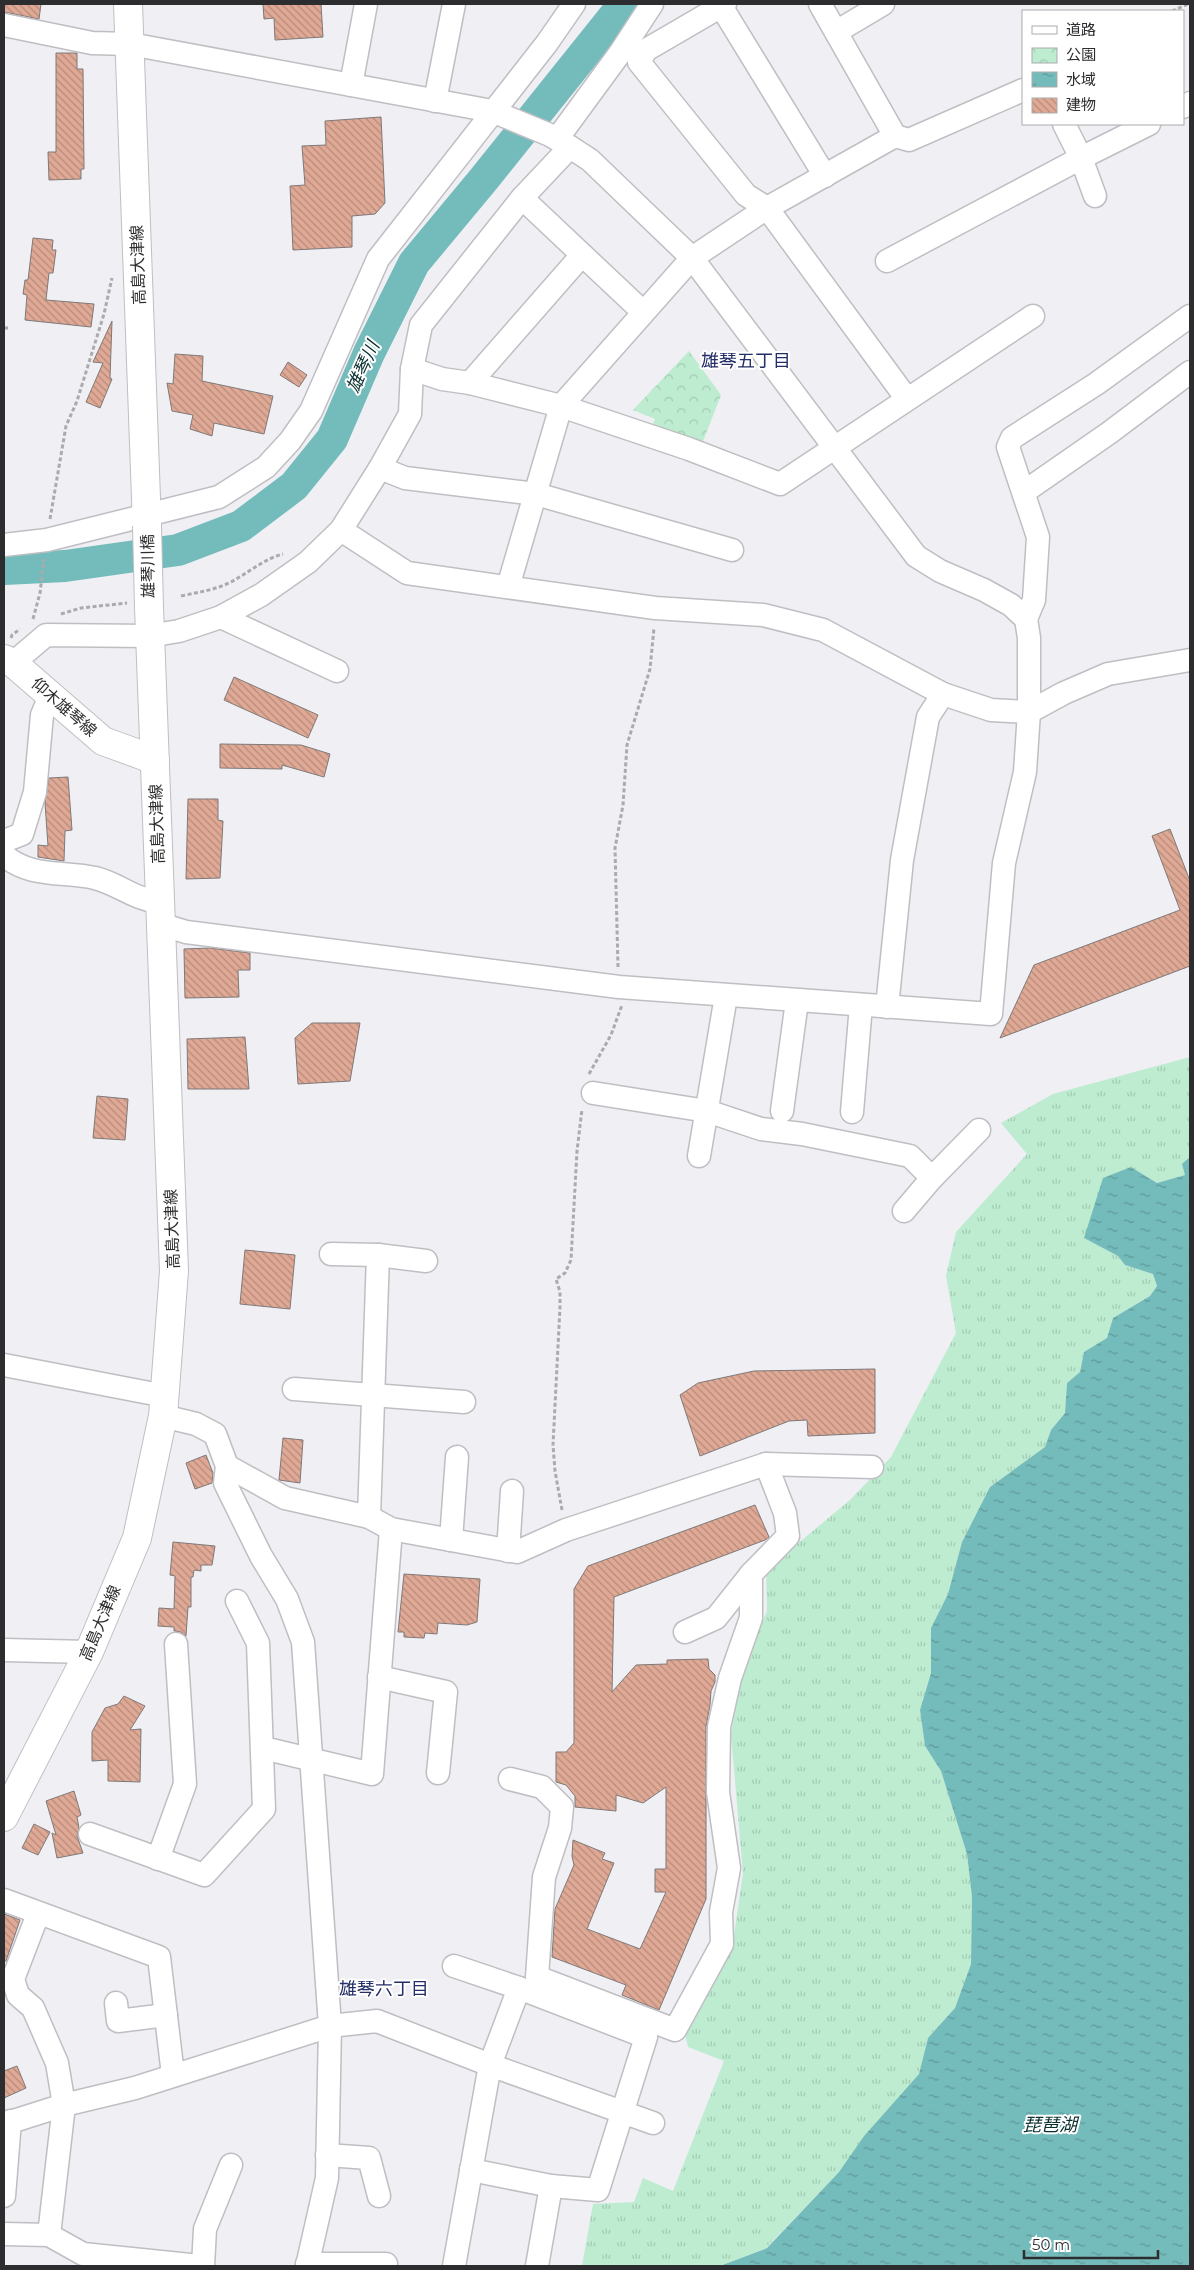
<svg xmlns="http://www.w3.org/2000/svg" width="1194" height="2270" viewBox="0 0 1194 2270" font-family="Montserrat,'Noto Sans JP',sans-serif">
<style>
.grass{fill:url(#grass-tufts)}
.park{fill:url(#park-crowns)}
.water{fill:url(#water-ripples)}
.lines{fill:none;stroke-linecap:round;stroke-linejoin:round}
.river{stroke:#74bbbb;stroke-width:32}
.building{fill:url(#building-back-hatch);stroke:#7e7978}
.minor-casing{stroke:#bfbfc3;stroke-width:25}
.major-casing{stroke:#bfbfc3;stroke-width:30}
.path{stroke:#ababae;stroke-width:3;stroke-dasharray:4 2.5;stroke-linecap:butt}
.minor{stroke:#fff;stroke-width:22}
.major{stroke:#fff;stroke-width:28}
.major-bridge-casing{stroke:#bfbfc3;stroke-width:30;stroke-linecap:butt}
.major-bridge{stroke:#fff;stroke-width:28}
.labels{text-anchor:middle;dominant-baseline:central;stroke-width:4;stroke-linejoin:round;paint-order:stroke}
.street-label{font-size:16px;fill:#2d2d2f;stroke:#fff}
.neighbourhood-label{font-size:18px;fill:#242e67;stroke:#fff}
.water-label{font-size:18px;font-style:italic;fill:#0b3030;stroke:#fff}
</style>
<defs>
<pattern id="grass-tufts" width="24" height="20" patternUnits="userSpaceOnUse" patternTransform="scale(1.25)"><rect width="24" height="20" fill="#bdecd0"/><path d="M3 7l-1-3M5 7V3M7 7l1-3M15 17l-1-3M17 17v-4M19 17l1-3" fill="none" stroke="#a3cbb3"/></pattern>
<pattern id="park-crowns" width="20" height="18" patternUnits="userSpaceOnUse" patternTransform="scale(1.25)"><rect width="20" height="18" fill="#bdecd0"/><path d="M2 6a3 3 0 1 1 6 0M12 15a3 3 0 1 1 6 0" fill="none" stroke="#a3cbb3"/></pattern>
<pattern id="water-ripples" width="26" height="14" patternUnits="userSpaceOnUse" patternTransform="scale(1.25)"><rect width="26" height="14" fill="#74bbbb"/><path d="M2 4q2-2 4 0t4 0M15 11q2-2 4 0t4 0" fill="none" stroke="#609898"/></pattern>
<pattern id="building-back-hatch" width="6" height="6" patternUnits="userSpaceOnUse" patternTransform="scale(1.25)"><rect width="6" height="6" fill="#e0a995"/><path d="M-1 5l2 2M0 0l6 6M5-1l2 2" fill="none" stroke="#b68a7a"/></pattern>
</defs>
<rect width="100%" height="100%" fill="#efeff4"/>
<path class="grass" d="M1190,1057V1157L1183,1164L1185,1175L1157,1183L1131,1167L1084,1238L1118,1256L1125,1265L1153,1274L1157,1286L1150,1296L1113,1318L1107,1338L1084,1352L1080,1372L1067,1383L1065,1413L1051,1430L1045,1447L990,1487L962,1542L948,1594L931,1628V1673L920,1710L925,1746L941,1771L967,1854L972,1897L971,1964L955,2008L928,2038L919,2074L864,2136L839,2172L766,2248L720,2266H582L593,2204L634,2202L643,2178L673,2191L724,2061L688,2047L685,2034L732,1949L743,1873L731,1735L740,1677L767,1611L766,1570L850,1500L891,1457L956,1333L946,1276L956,1232L1027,1154L1001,1123L1053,1094Z"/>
<path class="park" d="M689,351L721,395L702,444L652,426L655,419L633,410Z"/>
<path class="water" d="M1190,1157V2266H720L767,2248L839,2172L864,2136L919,2074L928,2038L955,2008L971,1964L972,1897L967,1854L941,1771L925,1746L920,1710L931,1673V1628L948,1594L962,1542L990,1487L1045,1447L1051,1430L1065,1413L1067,1383L1080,1372L1084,1352L1107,1338L1113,1318L1150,1296L1157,1286L1153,1274L1125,1265L1118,1256L1084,1238L1103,1178L1131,1167L1157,1183L1185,1175L1182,1164Z"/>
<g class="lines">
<path class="river" d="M4,569L65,566L178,550L241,526L294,486L332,439L369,353L414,263L483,180L616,14L622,4"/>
</g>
<g class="building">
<path d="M4,4H41L39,19L4,12Z"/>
<path d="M263,4H321L323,37L275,40L274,18L264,19Z"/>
<path d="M56,53H77V69H83L84,169H81V179L49,180L48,152H56Z"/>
<path d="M381,117L385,203L375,214L352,216V247L293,250L290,186L305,185L302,146L326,145L325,121Z"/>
<path d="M33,238L53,240L52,250H56L53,273H49L46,300L94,304L91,327L25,320L27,295L23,294L25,280H28Z"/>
<path d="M112,321L110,378L112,379L100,408L86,402L103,363L93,362Z"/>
<path d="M175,354L203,356L202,381L273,396L264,434L214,423L212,436L190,429L193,415L172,411L167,383L173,384Z"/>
<path d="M288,362L307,375L299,387L280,375Z"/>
<path d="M234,677L318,715L308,738L224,700Z"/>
<path d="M220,744L301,745L330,754L324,777L282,765V769L220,768Z"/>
<path d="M68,777L72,830L65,831L64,861L38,857V845L48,846L45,803L49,778Z"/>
<path d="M188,799H218V820L223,821L220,878L186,879Z"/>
<path d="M1170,829L1190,881V966L1000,1038L1034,965L1180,910L1152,836Z"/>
<path d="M210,948L250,953V970H238L239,997L185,998L184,949Z"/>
<path d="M312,1023H360L350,1081L298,1084L295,1038Z"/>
<path d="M245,1037L249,1089H188L187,1039Z"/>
<path d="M97,1096L128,1099L125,1140L93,1138Z"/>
<path d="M245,1250L295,1255L290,1309L240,1304Z"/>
<path d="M875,1369V1433L808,1436L807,1420L789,1421L700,1456L680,1395L698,1383L754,1371Z"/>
<path d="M283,1438L303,1440L300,1483L279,1480Z"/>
<path d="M206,1455L213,1473L212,1483L195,1489L186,1463Z"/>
<path d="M755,1505L769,1537L765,1540L614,1597L612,1692L636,1665L667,1664V1660L708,1659L709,1669L715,1675V1682L711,1691L710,1705L706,1727V1899L659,2010L622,1995L626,1985L552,1957L555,1909L574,1865L572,1856L573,1840L605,1853L602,1859L614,1863L587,1929L640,1949L666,1892H655V1869H666V1787L643,1803L616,1795V1811L575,1807V1796L566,1785L556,1782V1752H566L574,1743V1589L588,1566Z"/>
<path d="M173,1542L215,1546L212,1565H201V1571L194,1570L193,1577H191V1607H188L186,1636L181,1632L174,1631V1627L158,1626L159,1608L174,1609L175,1576L170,1575Z"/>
<path d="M404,1574L480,1579L477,1622L467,1625L438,1623L437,1634L425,1633L424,1638L404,1637V1632H398Z"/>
<path d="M124,1696L145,1706L130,1730L141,1729L140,1782L108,1781V1760L92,1761V1732L105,1708L118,1704Z"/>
<path d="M74,1791L81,1815L77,1817L79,1828L77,1836L83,1853L57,1858L52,1833L56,1835L46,1801Z"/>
<path d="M34,1824L50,1832L38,1855L22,1848Z"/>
<path d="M4,1914L20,1920L6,1961H4Z"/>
<path d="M17,2066L26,2088L4,2098V2071Z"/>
</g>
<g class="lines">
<g class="minor-casing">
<g id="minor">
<path d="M725,4L646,50L639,62L746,195L767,208L907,399"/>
<path d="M820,4L895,136"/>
<path d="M721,6L825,176"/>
<path d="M4,25L92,43L130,44L492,111L550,135L570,147L590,160L692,258L916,556L940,571L984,590L1011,605L1026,619L1029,638V712L1025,772L1004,863L991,1014L619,987L186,932L160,924"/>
<path d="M836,32L883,4"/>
<path d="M351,85L366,4"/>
<path d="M435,101L454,4"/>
<path d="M1183,107L1190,103"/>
<path d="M1064,124L1081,158L1095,196"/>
<path d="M557,139L620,53L652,4"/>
<path d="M522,198L643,312"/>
<path d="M887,261L1081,158L1149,124"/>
<path d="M412,369L442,379L470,383L561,406L689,449L780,484L1033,316"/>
<path d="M470,383L582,255"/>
<path d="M380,468L405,478L536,494L732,550"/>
<path d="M1024,492L1109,433L1190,372"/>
<path d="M341,530L407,573L655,608L763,615L823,630L943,694L991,710L1029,712L1064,693L1108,674L1190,660"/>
<path d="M4,545L47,540L219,497L266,467L290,441L311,411L378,259L547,43L574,4"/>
<path d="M508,587L561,406L692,258L767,208L895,136L909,140L1023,90"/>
<path d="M221,617L337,671"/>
<path d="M1026,619L1034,600L1038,537L1008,447L1012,438L1096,384L1190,316"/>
<path d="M13,663L46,635L149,636L179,631L221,617L261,595L308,562L341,530L380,468L410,414L412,369L421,325L522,198L570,147"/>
<path d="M4,841L22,834L35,792L42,715L50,696"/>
<path d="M4,855C29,878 64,871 95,878C119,884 133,899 159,902"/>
<path d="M887,1007L902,860L928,717L943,694"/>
<path d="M593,1093L707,1111L761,1129L802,1134L910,1156L932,1178L979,1130"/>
<path d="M782,1111L797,1001"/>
<path d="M852,1112L861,1005"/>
<path d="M699,1156L726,996"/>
<path d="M904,1211L932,1178"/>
<path d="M331,1254L378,1255"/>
<path d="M4,1365L165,1396"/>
<path d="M294,1389L464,1402"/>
<path d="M163,1416L196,1424L215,1434L227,1466L285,1498L369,1517L391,1529L517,1552L566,1530L766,1464L872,1467"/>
<path d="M227,1466L225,1483L261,1556L287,1599L303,1642L330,2026L327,2178L307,2266"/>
<path d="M369,1517L378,1255L426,1261"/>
<path d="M451,1540L457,1457"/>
<path d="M508,1551L512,1491"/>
<path d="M685,1632L716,1618L751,1574L788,1536L785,1513L766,1464"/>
<path d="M4,1650L89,1652"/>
<path d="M379,1677L446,1692L438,1773"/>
<path d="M263,1748L372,1774L391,1529"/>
<path d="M510,1779L542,1787L562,1807L560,1828L544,1877L537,1977L675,2030L722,1944L721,1912L729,1868L718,1792L719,1727L730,1678L751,1618V1574"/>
<path d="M90,1834L204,1875L264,1809L258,1643L237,1601"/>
<path d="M158,1859L185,1784L176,1644"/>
<path d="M4,1900L159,1957L173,2075"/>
<path d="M38,1914L13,1979L18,1995L33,2008L57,2063L64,2105L49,2235"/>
<path d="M116,2003L118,2021L166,2015"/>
<path d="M4,2124L64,2105L135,2088L330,2026L377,2021L490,2065L653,2123"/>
<path d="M327,2155L369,2158L379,2196"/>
<path d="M471,2170L551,2186L598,2190L646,2037L519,1988"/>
<path d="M4,2196L10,2121"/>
<path d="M4,2234L49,2235L83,2254L200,2266"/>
<path d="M307,2264H386"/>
<path d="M203,2266L205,2229L231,2165"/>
<path d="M454,2266L490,2065L519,1988L454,1966"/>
<path d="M537,2266L551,2186"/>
</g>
</g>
<g class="major-casing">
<g id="major">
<path d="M128,4L147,526"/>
<path d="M4,659L13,663L103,741L155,760"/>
<path d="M4,1817L89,1652L137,1538L163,1416L174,1271L149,607"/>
</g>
</g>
<g class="path">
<path d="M1172,11L1188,4"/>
<path d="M4,328H8"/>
<path d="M50,519L66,426L77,401L104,314L112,278"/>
<path d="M181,596C199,592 215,590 231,582C248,573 264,559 283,554"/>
<path d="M61,614L81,608L127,603"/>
<path d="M33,619L40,593L44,559"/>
<path d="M11,638L12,635L20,629"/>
<path d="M618,967L615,848L623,805L627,745L650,669L654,628"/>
<path d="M589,1074L611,1035L622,1005"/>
<path d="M562,1510L555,1471L553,1445L560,1307V1292L556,1279L565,1273L571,1260L577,1151L582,1109"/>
</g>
<use href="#minor" class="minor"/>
<use href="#major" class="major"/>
<g class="major-bridge-casing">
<path id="major-bridge" d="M147,526L149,607"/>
</g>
<use href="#major-bridge" class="major-bridge"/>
</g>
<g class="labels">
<g class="street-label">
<text transform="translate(138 265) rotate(-92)">高島大津線</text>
<text transform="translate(148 566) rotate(-91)">雄琴川橋</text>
<text transform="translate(64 707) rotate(41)">仰木雄琴線</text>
<text transform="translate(157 824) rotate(-92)">高島大津線</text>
<text transform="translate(172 1229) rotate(-92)">高島大津線</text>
<text transform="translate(100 1623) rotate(-67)">高島大津線</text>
</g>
<g class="neighbourhood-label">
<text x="746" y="361">雄琴五丁目</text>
<text x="384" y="1989">雄琴六丁目</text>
</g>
<g class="water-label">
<text transform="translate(363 367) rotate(-66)">雄琴川</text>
<text x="1050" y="2125">琵琶湖</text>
</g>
</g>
<rect width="1194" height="2270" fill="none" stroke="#2d2d2f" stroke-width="10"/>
<rect x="1022" y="10" width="162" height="115" fill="#ffffff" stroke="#ababac"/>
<rect x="1032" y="26" width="25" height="8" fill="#ffffff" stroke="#ababac"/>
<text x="1066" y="35" font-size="15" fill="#2d2d2f">道路</text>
<rect x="1032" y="48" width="25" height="15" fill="url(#park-crowns)" stroke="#ababac"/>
<text x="1066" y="60" font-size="15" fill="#2d2d2f">公園</text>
<rect x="1032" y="72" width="25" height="15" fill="url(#water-ripples)" stroke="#ababac"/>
<text x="1066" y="85" font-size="15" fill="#2d2d2f">水域</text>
<rect x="1032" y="98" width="25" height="15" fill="url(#building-back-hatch)" stroke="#ababac"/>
<text x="1066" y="110" font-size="15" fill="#2d2d2f">建物</text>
<path d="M1024 2250v8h134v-8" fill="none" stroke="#2d2d2f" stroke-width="2.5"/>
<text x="1032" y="2250" font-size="15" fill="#2d2d2f" stroke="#ffffff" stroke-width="4" paint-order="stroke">50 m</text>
</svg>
